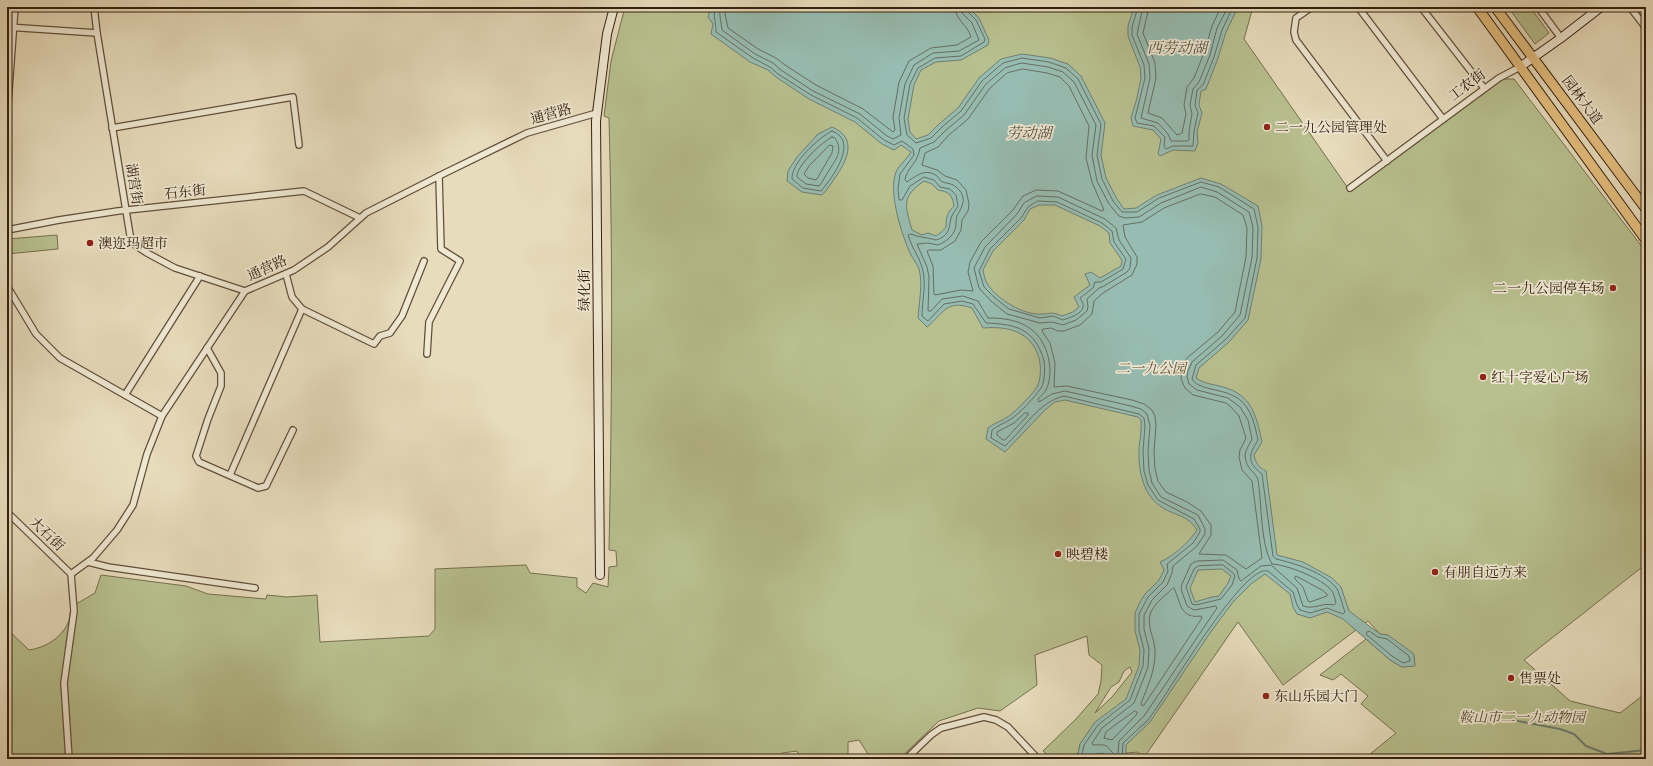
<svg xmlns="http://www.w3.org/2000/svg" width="1653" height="766" viewBox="0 0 1653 766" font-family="'IM FELL Great Primer','Noto Serif SC',serif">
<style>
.green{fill:#b8c08f;stroke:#76704f;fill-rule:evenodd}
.water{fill:#97bcb1;stroke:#707e70;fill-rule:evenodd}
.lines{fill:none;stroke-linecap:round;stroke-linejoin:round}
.shore{stroke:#666e60;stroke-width:1}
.stream{stroke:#707e70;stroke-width:2}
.street-casing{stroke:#624f3a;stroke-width:8}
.secondary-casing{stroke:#35200f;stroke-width:10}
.primary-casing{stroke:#35200f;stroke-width:11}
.street{stroke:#efe8d3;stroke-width:5.5}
.secondary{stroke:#efe8d3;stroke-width:8}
.primary{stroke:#e4be7e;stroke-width:9}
.poi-dot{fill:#8f2418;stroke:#efe8d3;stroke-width:1.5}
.labels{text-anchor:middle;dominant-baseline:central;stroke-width:3.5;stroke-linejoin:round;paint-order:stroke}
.street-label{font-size:14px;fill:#35200f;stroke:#efe8d3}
.poi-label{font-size:14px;fill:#35200f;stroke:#efe8d3;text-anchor:start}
.park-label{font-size:14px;font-style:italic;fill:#56482f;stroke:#efe8d3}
.water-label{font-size:15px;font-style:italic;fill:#524f40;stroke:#efe8d3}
</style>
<rect width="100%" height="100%" fill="#e7dcbc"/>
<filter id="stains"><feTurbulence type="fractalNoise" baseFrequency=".005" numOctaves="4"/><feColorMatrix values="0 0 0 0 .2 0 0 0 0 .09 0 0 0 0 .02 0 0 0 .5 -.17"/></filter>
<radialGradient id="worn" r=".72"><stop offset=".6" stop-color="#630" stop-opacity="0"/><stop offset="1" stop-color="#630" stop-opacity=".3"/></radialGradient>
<g class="green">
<path d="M625,7H1253L1244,39L1350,191L1502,79H1514L1646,252V564L1524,660L1570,701L1620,713L1646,693V759H1364L1396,733L1361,704L1368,696L1341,674L1333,680L1320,675L1366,639L1390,660L1402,667L1415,665L1388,635L1380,634L1368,621L1283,685L1238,622L1143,759L1138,752L1127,753L1089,732L1080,744L1077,759H1051L1043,751L1076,719L1098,694L1101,681L1102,665L1089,655L1087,636L1035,655L1037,685L1000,711L978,708L939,721L899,759H871L859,740L848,742V759H800L797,751L782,753L776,759H7V629L29,650C44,648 60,639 67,625C70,620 70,612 71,607L95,593L101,575L186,586L208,594L266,599L267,595L287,597L317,595L320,642L429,636L435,629V569L526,565L530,573L577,578V587L586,593L593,583L608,587L609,567L617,566L616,551L609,550C612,406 613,262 609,118L604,116L611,61ZM1130,667L1132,672L1112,697L1095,713L1111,687L1119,682L1124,671Z"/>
<path d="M1508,7H1530L1549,33L1535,44Z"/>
<path d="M57,235L58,249L7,254V239Z"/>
</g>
<g class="water">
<path d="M711,7H968L979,18L989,40L988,45L961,60L936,62L921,70L914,85L908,119L910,132L916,139L928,135L939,124L958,108L979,78L1001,59L1022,54L1050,58L1068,64L1081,76L1105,123L1101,155L1106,178L1117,199L1124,209L1136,208L1157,195L1201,178L1221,184L1258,206L1262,226L1261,259L1248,320L1229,342L1199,368L1196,378C1204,384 1213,384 1223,387C1252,395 1256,415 1262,442L1254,455C1256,463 1258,467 1266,471L1277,555L1303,562L1332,578L1341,587L1349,611L1380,634L1388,635L1414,654L1415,666L1402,667L1390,660L1343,619L1327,612L1310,618L1297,614L1293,607L1290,594L1265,574L1252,583L1233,602L1210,633L1150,722L1126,745V759H1106L1103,753L1095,754L1091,759H1077L1080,744L1095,722L1126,699L1139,666L1140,650L1135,631V613L1140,602L1145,594L1159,580L1164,570L1160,562C1174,556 1189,542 1197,530C1188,515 1176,516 1163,508C1143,496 1138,471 1139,448C1140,439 1142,429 1141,420L1138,417L1065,400L1055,402L1045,410L1005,452L986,439L988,428C994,423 1002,421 1009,416C1015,412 1036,391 1038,385C1041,377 1041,366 1039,358C1031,331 1008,326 983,328L972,308C946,299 944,313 927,327L918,318C919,303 923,283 919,269C917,264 914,260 911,255C902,236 888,193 896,172C899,165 907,159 911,152L901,145L894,150L882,144L855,122L809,99L776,77L768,70L750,62L711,34L713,24L708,17ZM924,181L932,184L938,190C949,192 952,194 954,206C952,208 949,211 948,214C943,225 952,225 936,236L928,233L922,235L912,230C905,205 901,197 924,181ZM1039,205H1055L1100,226L1109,233L1110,243L1122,260L1121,266L1100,278L1091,272L1085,274L1090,285L1074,297L1079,307L1073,312L1062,316C1050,311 1052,314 1041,314C1023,315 999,300 988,285C985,281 984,275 983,270L993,251L1024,220L1030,209ZM1222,569L1231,576L1228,583L1219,596L1212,597L1195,602L1190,588L1198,570Z"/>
<path d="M1134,7H1238L1226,32L1218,58L1206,89L1201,91L1199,105L1202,113L1197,132L1198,143L1195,151L1173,150L1160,156L1158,154L1161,139L1153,130L1133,126L1131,118L1137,98L1141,78L1140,67L1128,36V26Z"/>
<path d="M832,127C856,137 849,157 837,175C832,182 828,189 822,195L802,192L787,181L788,171L797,157L818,134Z"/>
</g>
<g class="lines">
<g class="shore">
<path d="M715,7C713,18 716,22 716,32L753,58L770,67L778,74L811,95L857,118L884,140L894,145L902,141L913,149L914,155L900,174L898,189L899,200H902L910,186L924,177L934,180L940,187L950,189L956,195L958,206C956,210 952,214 951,218C949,229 949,236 936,240C926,237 921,238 911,234L908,235C911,247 919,256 922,267C927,282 922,301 922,316L928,321L944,304L962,301L973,304L986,323C1016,324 1035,329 1044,361C1045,368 1045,382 1041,388C1035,397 1020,413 1011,419C1005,423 998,425 992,430L991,438L1005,446C1024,429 1038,402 1064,396L1139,414L1144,418L1145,426L1143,451L1144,471L1148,485L1158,500L1194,519L1200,529V532L1193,543L1167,564L1168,571L1163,582L1148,597L1139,614V630L1144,650L1143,666L1130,700L1098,725L1084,745L1081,759"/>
<path d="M720,7C719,15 721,22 722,30L755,54L773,63L781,70L813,91L860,114L887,136L893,139L901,135L899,118L905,84L914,65L933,53L959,51L979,40L972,23L962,13L961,7"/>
<path d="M726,7L725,14L728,28L758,49L776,58L785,65L816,85L863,109L893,132L895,130L893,117L899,82L909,61L931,48L957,45L971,37C968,25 955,20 955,7"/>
<path d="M966,7L967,11L976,20L985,39L984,42L961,56L935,58L918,68L910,84L904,118L907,135L916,143L931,138L942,127L961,111L982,81L1003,63L1022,58L1049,62L1066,68L1078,79L1101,124L1097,155L1102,179L1113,201L1122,212H1137L1159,198L1201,182L1219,187L1254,209L1258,227L1257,258L1245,318L1226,339L1196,365L1192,379C1201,394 1236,385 1249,411C1254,420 1256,431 1258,440C1248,456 1247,462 1262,474L1273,556L1276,559C1294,563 1326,573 1337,589C1339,592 1343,607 1345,612L1343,614L1327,608L1310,613L1300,610L1297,605L1293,592L1268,571C1243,563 1165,699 1148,720C1140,728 1131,735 1123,743L1122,759"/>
<path d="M1138,7L1132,27V35L1144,65L1145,78L1135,118L1137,123L1154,126L1165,137L1164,147L1166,149L1173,146H1193L1194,131L1198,113L1195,105L1197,90L1203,85L1214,57L1222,30L1233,7"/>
<path d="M1143,7L1137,34L1149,64L1150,78L1141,118L1158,123L1168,134L1171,141H1187L1189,140V131L1192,114L1190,105L1193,89L1199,82L1210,55L1217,28L1228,7"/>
<path d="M1149,7L1143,33L1155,63L1156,78L1148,113L1162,118L1177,135L1182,133L1186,114L1184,105L1187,87L1194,78L1204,53L1212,26L1221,7"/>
<path d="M1022,63L1048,67L1063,72L1074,82L1096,125L1092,155L1097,181L1109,204L1119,216L1125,218L1139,217L1161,203L1201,187L1217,192L1249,212L1253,227L1252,258L1240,315L1222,336L1192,362L1188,371L1187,377L1189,384L1197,390L1228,398L1240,407L1248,420L1252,439C1250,444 1245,450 1245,456C1246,470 1256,472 1258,480C1262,503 1260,544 1272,564C1287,565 1322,578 1332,591C1334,594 1335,599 1336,603L1334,605C1323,602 1314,610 1303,606L1297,588L1271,565L1261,566L1241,581L1239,579L1237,570L1223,560L1197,561L1191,564L1182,584L1181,589L1187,606L1194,610L1216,606L1217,608L1144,716L1119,741L1118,754L1116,756C1105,747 1112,744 1093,745L1092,743L1102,728L1134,703L1148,667L1149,649L1144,629V615L1152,600L1167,585L1172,573L1173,566L1197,546L1205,534V529L1198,515L1161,497L1152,483L1149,470L1148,451L1150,426L1147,414L1141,409L1131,406L1065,391L1052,394L1039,402L1038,399C1041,396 1044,393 1046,390C1055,372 1048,342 1032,330C1020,320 1004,318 988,318L978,301L963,296L942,299L931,311H928L929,277L927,267L917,244L928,243L938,245C946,242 955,235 956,225C956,222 956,219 957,216C961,208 967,200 960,191C952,181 947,185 941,181C940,180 939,178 937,176C926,168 917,175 907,182L905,180C906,169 918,163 920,148L934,142L945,131L964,115L986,84L1005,68Z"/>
<path d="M1023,69L1047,73L1060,77L1069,86L1089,126L1086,158L1092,182L1104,210L1102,211L1058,191L1036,190L1023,196L1012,211L981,242L970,262L968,272L973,291L961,290L935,295L934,294L933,266L927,251L929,250H941L955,241L961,230L962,220L968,211L969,204L966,190L957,180L945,176L937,170L922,165L925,153L938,147L949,135L968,119L990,88L1007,73Z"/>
<path d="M832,131C860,141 832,178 821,191L803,188L792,179C791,163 818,138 832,131Z"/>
<path d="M832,137L835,138C844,152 835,160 828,172C825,177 823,181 819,186L806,184L797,177C796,166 822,142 832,137Z"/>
<path d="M830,145L833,146L832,153L818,177L816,180L808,178L804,174L809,166Z"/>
<path d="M1201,194L1215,197L1243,215L1247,228L1246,257L1235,312L1218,332L1187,358L1182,369L1181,379L1185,388L1193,395L1226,403L1230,406L1239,416L1246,438L1240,450L1239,457L1242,470L1252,481L1262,558L1246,569L1226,555L1199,554L1211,535V525L1201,511L1187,502L1166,492L1158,481L1155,469L1154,451L1156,425L1155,416L1152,410L1144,404L1132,400L1067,386L1054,387L1055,363L1050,343L1042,331L1043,329L1051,328L1058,331H1064L1080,325L1092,314L1094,301L1103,293L1132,275L1137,264V257L1125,237L1123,225L1142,222L1164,208Z"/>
<path d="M1037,196L1058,197L1105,219L1116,228L1119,240L1131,258L1130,268L1127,272L1104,286L1099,288L1087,299L1088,307L1087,311L1076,320L1063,325L1052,322L1040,323L1007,314L991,301L979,288L974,268L985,247L1017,214L1024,203Z"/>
<path d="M1038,201L1057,202L1102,223L1112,231L1114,242L1126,259L1123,269L1101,282H1095L1093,288L1080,298C1081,300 1084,304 1083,307C1082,314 1069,318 1063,320L1053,316L1040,318L1009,309L995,298L984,287L979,271L990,249L1021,218L1028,207Z"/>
<path d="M1025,413H1028V415L1005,440H1003L997,435V432L1014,423Z"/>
<path d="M1223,565L1233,573L1235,576L1232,585L1221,599L1196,605L1192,604L1186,587L1194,569L1198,566Z"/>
<path d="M1296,576L1322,590L1327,594V596L1310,602L1308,601L1303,587L1295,579Z"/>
<path d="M1174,588C1181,603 1180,619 1201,616L1202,618L1144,705L1142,706L1141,703C1148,686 1156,669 1155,649C1154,638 1147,626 1150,615C1153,604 1164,597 1172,589Z"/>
<path d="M1367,632L1369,631L1378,637L1387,639L1409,656L1410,661L1403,663L1392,656L1367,635Z"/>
<path d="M1135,711L1137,712V714L1112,740L1104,738L1106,732Z"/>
</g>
<path class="stream" d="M1518,721L1560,729L1574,734L1586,746L1607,754L1646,750"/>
<g class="street-casing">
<g id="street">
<path d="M94,7L97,33L130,235L135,245L147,253L175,268L245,291"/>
<path d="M1312,7L1296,18L1294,32L1296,40L1387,161"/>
<path d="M1358,7L1443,119"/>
<path d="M1421,7L1484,88"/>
<path d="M1538,7L1561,38"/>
<path d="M1630,7L1646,28"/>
<path d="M7,27L97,33"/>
<path d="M7,117L15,7"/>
<path d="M112,128L293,97L299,145"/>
<path d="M1350,188L1499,78L1520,67"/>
<path d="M7,230L59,220L118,211L304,191L360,218"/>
<path d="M286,274L292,297L302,309L374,344L380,336L390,333L402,316L424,261"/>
<path d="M7,286L36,334L60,358L162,416"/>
<path d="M207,348L221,373V386L208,419L196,456L199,462L258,488L266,486L293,430"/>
<path d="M427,354L429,322L460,261L441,249L439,176"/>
<path d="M125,395L200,276"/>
<path d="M230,475L302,309"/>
<path d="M7,512L71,574"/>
<path d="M88,562L108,567L255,588"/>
<path d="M71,574L93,558L117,530L133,505L147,454L162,416L245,291L294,270L328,247L366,213L445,173L527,133L597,113"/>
<path d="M69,759L64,683L74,611L71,574"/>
<path d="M906,759L931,735L941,728L984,717L996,720L1008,727L1038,759"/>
</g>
</g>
<g class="secondary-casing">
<g id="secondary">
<path d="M1520,67L1561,38L1601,7"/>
<path d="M600,575L596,121L607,34L614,7"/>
</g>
</g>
<g class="primary-casing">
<g id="primary">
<path d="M1477,7L1646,240"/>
<path d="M1495,7L1646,209"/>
</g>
</g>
<use href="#street" class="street"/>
<use href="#secondary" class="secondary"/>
<use href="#primary" class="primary"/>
</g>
<g class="poi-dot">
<circle cx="1267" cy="127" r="4"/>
<circle cx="90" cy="243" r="4"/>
<circle cx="1613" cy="288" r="4"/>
<circle cx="1483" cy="377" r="4"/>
<circle cx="1058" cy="554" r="4"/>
<circle cx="1435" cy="572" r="4"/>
<circle cx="1511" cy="678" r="4"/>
<circle cx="1266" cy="696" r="4"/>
</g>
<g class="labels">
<g class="street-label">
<text transform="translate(1467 85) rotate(-37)">工农街</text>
<text transform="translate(1582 100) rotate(53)">园林大道</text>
<text transform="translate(551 114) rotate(-16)">通营路</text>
<text transform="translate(134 184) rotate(81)">湖营街</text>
<text transform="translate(185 192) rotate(-6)">石东街</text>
<text transform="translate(267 268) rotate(-24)">通营路</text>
<text transform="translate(584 290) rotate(-90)">绿化街</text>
<text transform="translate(47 534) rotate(44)">大石街</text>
</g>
<g class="poi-label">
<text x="1275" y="127">二一九公园管理处</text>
<text x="98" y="243">澳迩玛超市</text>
<text x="1605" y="288" text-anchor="end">二一九公园停车场</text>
<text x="1491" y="377">红十字爱心广场</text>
<text x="1066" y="554">映碧楼</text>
<text x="1443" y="572">有朋自远方来</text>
<text x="1519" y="678">售票处</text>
<text x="1274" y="696">东山乐园大门</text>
</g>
<g class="park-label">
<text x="1151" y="368">二一九公园</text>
<text x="1522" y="717">鞍山市二一九动物园</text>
</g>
<g class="water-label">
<text x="1177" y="48">西劳动湖</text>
<text x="1029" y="133">劳动湖</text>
</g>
</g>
<rect width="1653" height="766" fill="none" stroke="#e7dcbc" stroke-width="24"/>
<rect x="8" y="8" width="1637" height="750" fill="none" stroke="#35200f" stroke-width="2"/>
<rect x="12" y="12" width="1629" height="742" fill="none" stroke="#35200f"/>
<rect width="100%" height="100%" filter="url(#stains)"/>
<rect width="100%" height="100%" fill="url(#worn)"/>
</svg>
